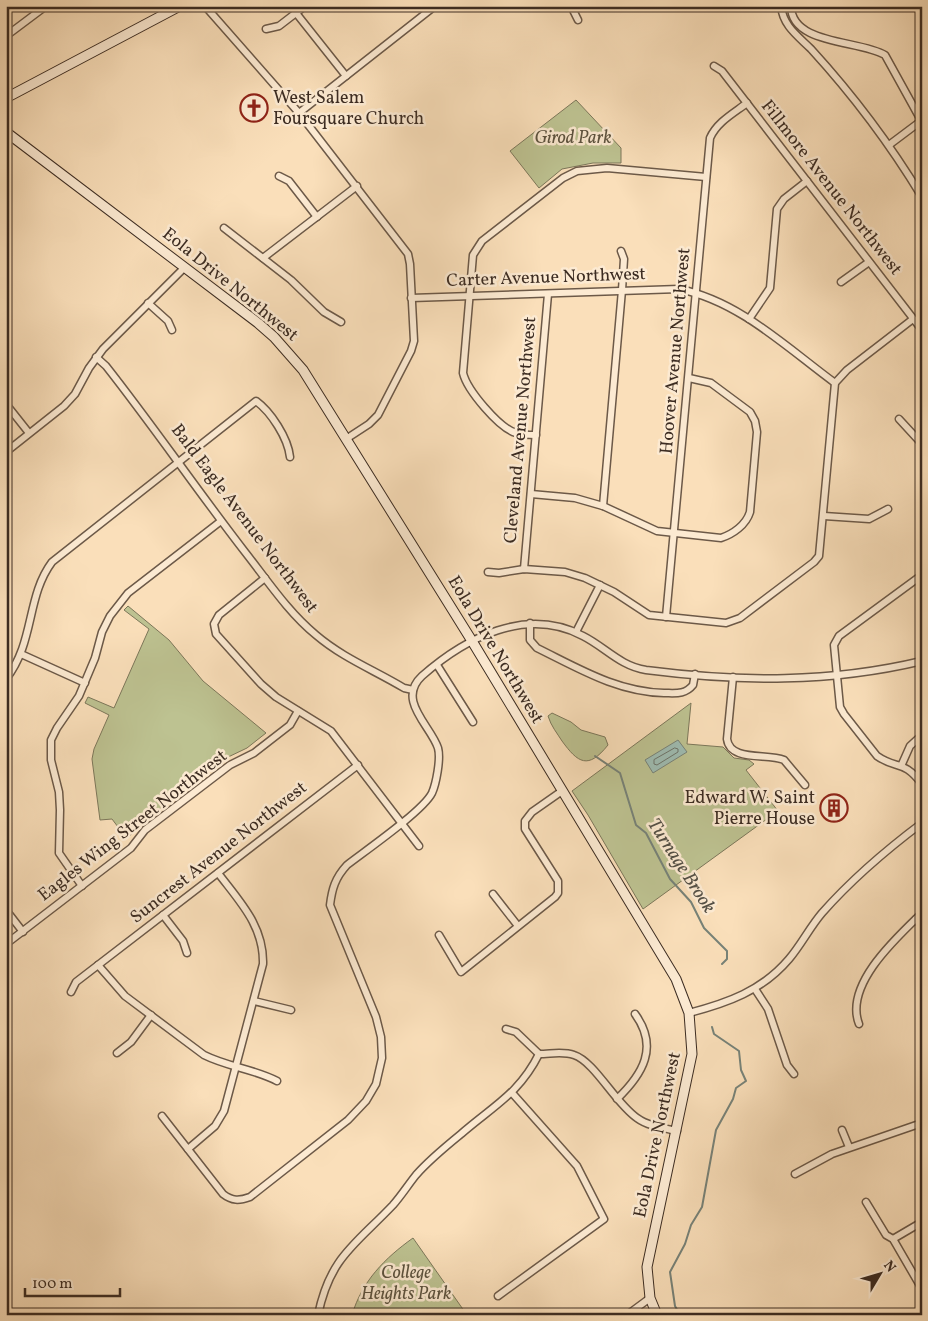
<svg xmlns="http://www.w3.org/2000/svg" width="928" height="1321" viewBox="0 0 928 1321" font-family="Vollkorn,serif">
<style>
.green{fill:#bdc291;stroke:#7c775a}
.water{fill:#9ebcb2;stroke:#778278}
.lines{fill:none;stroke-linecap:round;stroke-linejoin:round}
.shore{stroke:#6d746a;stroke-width:1}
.stream{stroke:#778278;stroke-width:2}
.street-casing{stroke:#6c5948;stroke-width:9}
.secondary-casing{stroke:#3c2c22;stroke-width:11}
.street{stroke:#fcead2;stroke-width:6}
.secondary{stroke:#fcead2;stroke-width:9}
.labels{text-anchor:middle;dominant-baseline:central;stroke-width:5;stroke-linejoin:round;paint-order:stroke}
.poi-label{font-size:18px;fill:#3c2c22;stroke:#fcead2;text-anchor:start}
.park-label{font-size:18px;font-style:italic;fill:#5c523e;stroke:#fcead2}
.street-label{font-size:18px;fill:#3c2c22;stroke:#fcead2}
.water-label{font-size:19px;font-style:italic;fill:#545046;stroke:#fcead2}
</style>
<rect width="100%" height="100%" fill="#fadfba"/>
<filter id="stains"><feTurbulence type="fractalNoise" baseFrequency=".004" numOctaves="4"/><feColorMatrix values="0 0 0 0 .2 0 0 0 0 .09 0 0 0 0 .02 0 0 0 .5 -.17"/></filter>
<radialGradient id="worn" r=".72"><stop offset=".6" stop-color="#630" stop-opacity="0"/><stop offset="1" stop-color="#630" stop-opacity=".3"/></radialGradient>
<g class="green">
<path d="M576,100L621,148V163H593L562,169L539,188L510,151Z"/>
<path d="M128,606L169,640L203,681L266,733L247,748L224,759L141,823L127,839L112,819L100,820L92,759L94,749L109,715L85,703L88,697L114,708L149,629L124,610Z"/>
<path d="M691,703L687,744L723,747L734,758L749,760L754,764L746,770L778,811L643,909L588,815L572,791Z"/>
<path d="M552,713L571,722L581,730L605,737L608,745C588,770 578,763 562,741C557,733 551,726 548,716Z"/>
<path d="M413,1238L467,1315H352C362,1281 385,1258 413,1238Z"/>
</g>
<path class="water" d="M678,740L687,752L653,773L645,760Z"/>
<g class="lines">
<path class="shore" d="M675,748L678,749V752L657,765L654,764V760Z"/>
<g class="stream">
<path d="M595,756L620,773L636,825L646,833L670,879L691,902L704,928L727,951V959L722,964"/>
<path d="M680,1315L675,1306L670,1272L685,1244L691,1225L702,1207L716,1130L733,1099L736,1088L746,1081L741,1070L739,1051L714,1034L712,1027"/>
</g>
<g class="street-casing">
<g id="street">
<path d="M205,6L299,113L408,254L410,264L414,341L411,351L378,415L369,424L346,439"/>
<path d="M571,6L578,20"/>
<path d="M781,6C783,26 798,36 811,49C853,95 890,144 922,197"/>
<path d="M791,6C791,45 860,40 885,55L922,122"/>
<path d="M921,6L922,8"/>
<path d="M296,13L346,76"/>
<path d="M266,29L279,26L305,6"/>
<path d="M6,36L46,6"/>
<path d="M714,66L722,71L922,330"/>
<path d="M299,113L435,6"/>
<path d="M889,145L921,121"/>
<path d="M279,176L289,181L317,217"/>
<path d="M224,228L291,280L324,312L341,322"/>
<path d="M263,258L357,186"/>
<path d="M841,282L869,262"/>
<path d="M411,298L679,289C739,301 786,347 835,383"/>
<path d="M148,303L168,321L172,330"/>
<path d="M749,319L770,288L777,209L784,199L807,181"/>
<path d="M96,357L106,366C154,427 197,490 245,552C267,580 288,612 316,635C343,658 374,670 404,688L413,690"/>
<path d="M6,404L29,433"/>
<path d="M899,419L922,444"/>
<path d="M536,435C529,435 522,435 516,433C499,428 467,390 463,373L473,255L482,241L563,178L577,171L607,168L706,177"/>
<path d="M6,452L64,406L75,394L89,368L103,349L185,267"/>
<path d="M531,494L575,498L603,506L657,531L721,538C733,534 746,525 750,512L757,432L755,421L750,412L711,383L689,378"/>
<path d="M603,506L622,290L624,259L621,251"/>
<path d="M824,516L869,519L888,509"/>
<path d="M524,569L548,294"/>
<path d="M488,572L499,573L524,569L565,572L585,578L614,592L649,615L726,623L740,618L814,562L819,556L835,383L847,370L913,319"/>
<path d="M922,575L839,636L834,645L840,707L844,714L877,756C897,770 903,759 922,784"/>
<path d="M265,578L219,615L214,624L216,634L261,684L276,697L331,731L419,846"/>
<path d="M666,617L710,138C717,122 734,113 747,103"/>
<path d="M530,623V640L537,648C578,668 617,692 664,693C675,693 685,695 693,685L695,674"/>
<path d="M576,632L600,585"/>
<path d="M21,654L85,683"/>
<path d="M437,665L473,722"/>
<path d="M733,677L727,739C730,762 767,753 784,760L805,785"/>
<path d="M6,679C35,642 26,597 52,562L256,401C271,412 288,438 290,457"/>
<path d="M902,764L910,746L922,735"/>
<path d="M82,886L59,853L60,810L59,792L51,760V740L57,728L79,696L95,658L102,632L110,616L128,593L221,521"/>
<path d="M493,894L518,926"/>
<path d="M6,910L23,932"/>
<path d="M163,915L183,941L187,953"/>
<path d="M916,919L922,926"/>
<path d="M439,935L461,972L555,897L558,893V881L525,829V821L532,812L562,791"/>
<path d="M6,944L131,848L145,830L230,765L254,753L290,725L298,711"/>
<path d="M98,965L125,996L204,1055C228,1067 254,1069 277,1081"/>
<path d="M755,989L768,1009L787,1065L794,1074"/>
<path d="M71,992L76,982L358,765"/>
<path d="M254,1001L291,1010"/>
<path d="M689,1013C727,1003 762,991 789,959C801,945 810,927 822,913C852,879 886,850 922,823"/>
<path d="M859,1024C844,985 896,938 922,913"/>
<path d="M506,1029L516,1032L539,1054"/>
<path d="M117,1053L131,1042L151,1015"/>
<path d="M539,1054C551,1054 563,1051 574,1055C595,1062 615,1103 637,1118C648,1126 663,1128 677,1131"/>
<path d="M617,1099C643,1074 659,1047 635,1014"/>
<path d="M162,1116L223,1194C232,1201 239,1201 250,1197L348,1120L366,1101L376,1084L382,1058L381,1037L376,1017L330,905C332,889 335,878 347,865C365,851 423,811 432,793C436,784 441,759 438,748C431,726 396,700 422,676C465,638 526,606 583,636C605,647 620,666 646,670C740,682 830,683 922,661"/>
<path d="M842,1130L849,1147"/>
<path d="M188,1149L215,1126L224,1111L263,964C264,926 240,902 218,873"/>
<path d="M795,1174L832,1154L922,1123"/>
<path d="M866,1202L886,1235L893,1239L922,1289"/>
<path d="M893,1239L922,1222"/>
<path d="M498,1296L604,1219L577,1166L513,1094"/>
<path d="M318,1315C330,1257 355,1245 393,1205C401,1196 408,1185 416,1175C429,1160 445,1147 461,1134C493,1106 519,1094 539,1054"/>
<path d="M627,1315L650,1298"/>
</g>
</g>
<g class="secondary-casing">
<g id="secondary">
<path d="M6,98L180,6"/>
<path d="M6,132L258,323L274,337L303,370L472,641L676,979L689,1013L692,1054L647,1267L650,1298L657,1315"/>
</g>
</g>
<use href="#street" class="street"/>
<use href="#secondary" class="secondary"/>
</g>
<defs>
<g id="church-ring" transform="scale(1.4375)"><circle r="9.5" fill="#fcead2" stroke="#8f2418" stroke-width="1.5"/><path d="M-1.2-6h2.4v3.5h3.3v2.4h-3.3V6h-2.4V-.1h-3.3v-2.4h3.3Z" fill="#8f2418"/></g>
<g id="building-ring" transform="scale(1.4375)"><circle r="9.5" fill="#fcead2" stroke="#8f2418" stroke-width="1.5"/><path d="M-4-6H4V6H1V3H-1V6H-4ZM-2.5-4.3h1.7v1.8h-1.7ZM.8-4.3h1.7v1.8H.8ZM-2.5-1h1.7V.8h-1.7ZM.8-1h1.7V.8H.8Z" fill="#8f2418"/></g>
</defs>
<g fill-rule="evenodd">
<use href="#church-ring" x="254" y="108"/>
<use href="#building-ring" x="834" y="808"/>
</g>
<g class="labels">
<g class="poi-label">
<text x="273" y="98">West Salem<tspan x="273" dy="21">Foursquare Church</tspan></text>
<text x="815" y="798" text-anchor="end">Edward W. Saint<tspan x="815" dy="21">Pierre House</tspan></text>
</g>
<g class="park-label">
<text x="573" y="138">Girod Park</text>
<text x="406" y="1273">College<tspan x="406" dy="21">Heights Park</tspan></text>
</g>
<g class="street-label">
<text transform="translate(831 188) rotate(52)">Fillmore Avenue Northwest</text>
<text transform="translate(546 278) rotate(-2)">Carter Avenue Northwest</text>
<text transform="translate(230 285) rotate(39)">Eola Drive Northwest</text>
<text transform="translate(676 351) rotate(-85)">Hoover Avenue Northwest</text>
<text transform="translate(521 430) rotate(-85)">Cleveland Avenue Northwest</text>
<text transform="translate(244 519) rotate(53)">Bald Eagle Avenue Northwest</text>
<text transform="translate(495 650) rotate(59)">Eola Drive Northwest</text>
<text transform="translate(133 826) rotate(-38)">Eagles Wing Street Northwest</text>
<text transform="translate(219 853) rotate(-38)">Suncrest Avenue Northwest</text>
<text transform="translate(658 1135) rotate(-78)">Eola Drive Northwest</text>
</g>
<g class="water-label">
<text transform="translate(681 866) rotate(57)">Turnage Brook</text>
</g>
</g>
<rect width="928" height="1321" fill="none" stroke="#fadfba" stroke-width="25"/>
<rect x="8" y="8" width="913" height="1306" fill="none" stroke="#3c2c22" stroke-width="2.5"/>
<rect x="12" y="12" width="903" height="1296" fill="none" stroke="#3c2c22"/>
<g transform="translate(880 1274) rotate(52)" stroke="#fcead2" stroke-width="4" paint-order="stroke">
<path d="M0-4L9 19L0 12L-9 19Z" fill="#3c2c22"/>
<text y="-8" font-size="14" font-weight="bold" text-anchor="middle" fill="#3c2c22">N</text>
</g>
<path d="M25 1288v8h95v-8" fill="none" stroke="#3c2c22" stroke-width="2.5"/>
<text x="32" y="1288" font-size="15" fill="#3c2c22" stroke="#fcead2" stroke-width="4" paint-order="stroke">100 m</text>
<rect width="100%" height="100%" filter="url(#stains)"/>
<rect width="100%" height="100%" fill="url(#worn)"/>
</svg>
